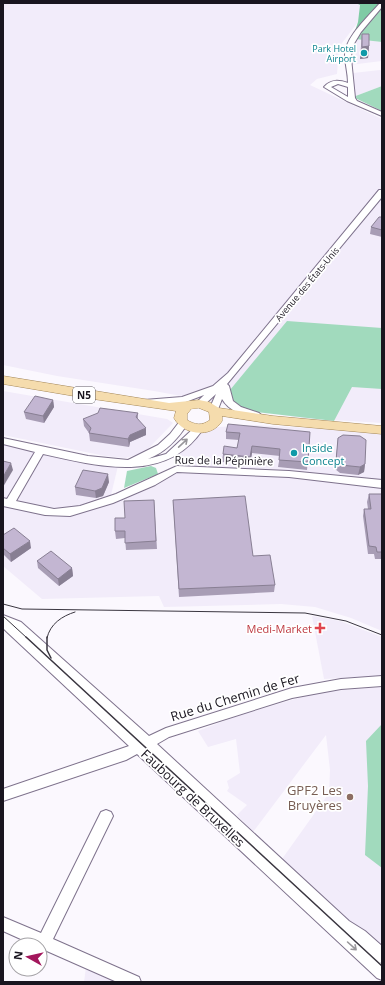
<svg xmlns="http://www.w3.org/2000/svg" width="385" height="985" viewBox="0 0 385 985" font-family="'Open Sans',sans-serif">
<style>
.built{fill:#f2ecfa}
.green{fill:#a1dabd}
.forest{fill:#7fcba5}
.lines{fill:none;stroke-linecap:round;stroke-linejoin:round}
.minor-casing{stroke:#7e728c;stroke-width:2}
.major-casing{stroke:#a48758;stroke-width:1}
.minor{fill:#fff;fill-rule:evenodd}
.major{fill:#f5dcad;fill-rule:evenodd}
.tram-far1{stroke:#3a3640;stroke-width:1}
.tram{stroke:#3a3640;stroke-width:1.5}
.wall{fill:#a89db5}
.shaded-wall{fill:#887f93}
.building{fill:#c3b6d2;stroke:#887f93}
.oneway{stroke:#98969a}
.culture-dot{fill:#0f9aa8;stroke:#fff;stroke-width:1.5}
.health-dot{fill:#e0444e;stroke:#fff;stroke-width:1.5}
.education-dot{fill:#8d6e63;stroke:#fff;stroke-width:1.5}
.labels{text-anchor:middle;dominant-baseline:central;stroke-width:3.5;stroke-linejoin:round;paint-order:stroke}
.far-culture-label{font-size:9px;fill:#0d838f;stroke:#fff;text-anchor:end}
.far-street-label{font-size:9px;fill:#19151f;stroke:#fff}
.shield{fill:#fff;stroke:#5e5b62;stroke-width:1}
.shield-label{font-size:10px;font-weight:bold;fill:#19151f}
.culture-label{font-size:11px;fill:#0d838f;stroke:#fff;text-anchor:start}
.street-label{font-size:11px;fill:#19151f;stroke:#fff}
.health-label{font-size:11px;fill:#be3a42;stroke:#fff;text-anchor:end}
.near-street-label{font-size:13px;fill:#19151f;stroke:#fff}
.near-education-label{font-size:13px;fill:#785e54;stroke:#fff;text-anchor:end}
</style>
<rect width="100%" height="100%" fill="#fbf8fe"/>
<g class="built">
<path d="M3,3H356L360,4L358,22L339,47L337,74L317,79L310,85L382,119V423L301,418L154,391L57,376L3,365Z"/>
<path d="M355,39L382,42V61L349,65Z"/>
<path d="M380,70L382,71V86L353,97V73Z"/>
<path d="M3,391L167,419L173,423L145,452L126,458L105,456L3,435Z"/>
<path d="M252,425L382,432V631L351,618L315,607L281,604L164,607L159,596L42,599L3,566V506L51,516L76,514L180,472L175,455L203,431L218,427Z"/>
<path d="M3,440L118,466L110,499L75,511H47L3,503Z"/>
<path d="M312,616L340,621L382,637V676L324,679Z"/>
<path d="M380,687L382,694V953L282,859L329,793L330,770L326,735L253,832L237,815L247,805L227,791L229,788L227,781L240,773L236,739L208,747L198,731L234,717L319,692Z"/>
<path d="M86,967L132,982H84Z"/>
</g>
<g class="green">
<path d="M382,4V42L355,39Z"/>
<path d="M382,86V111L353,97Z"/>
<path d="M287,321L382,328V389L352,387L334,421L239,410L225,396Z"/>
<path d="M151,466L156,468L158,474L124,488L127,471Z"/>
<path d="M382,724V868L365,855L368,786L366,741Z"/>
</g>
<path class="forest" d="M356,3H382L353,37L358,22L360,5Z"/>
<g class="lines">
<g class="minor-casing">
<g id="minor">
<path d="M380,3H382V7L361,32L352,47L351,58L355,98L357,101L382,112V116L347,101L324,87C331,79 339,80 348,83C348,73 345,64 345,55C345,37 369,16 380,3ZM338,84L348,87V97L331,87Z"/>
<path d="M379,190H382V197L227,384L229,386L233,401L241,407L259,413L261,415L259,417L256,418C242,414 230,412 222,399L217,412H211L209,410L216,394L203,406L200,407L195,404L204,395L183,403L141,405L139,403L144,400L182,397L213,386L228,373Z"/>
<path d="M183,420L188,423C178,439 166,452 148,459L166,454L195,427L198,426L203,429C166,485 98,466 43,454L16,501L54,509L80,506L116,494L177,466L289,471L382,480V488L289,477L177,472L155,485L113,503L70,516L45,515L3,506V498L7,499L35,452L3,444V438L88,456L128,460L158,445L170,434L180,421Z"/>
<path d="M3,615L21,622L149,736L166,728L292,688L341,679L382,676V686L341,689L292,698L169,737L157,744L349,921L365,931L382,946V962H380L382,963V980L377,978L137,754L126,760L3,801V789L129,746L7,632L3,628Z"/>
<path d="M106,810L111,812L113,816L53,939L139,977L141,982H117L40,948V945H34L3,931V917L41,933L101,812Z"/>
</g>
</g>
<g class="major-casing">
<path id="major" d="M3,376L169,403L199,400L209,402L219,408L273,416L382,426V434L273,424L222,416V421C211,439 183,435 174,418L176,411L86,398L3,384ZM199,408L209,412L210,420C202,426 195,425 187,420V414L191,409Z"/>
</g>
<use href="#minor" class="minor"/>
<use href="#major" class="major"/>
<g class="tram-far1">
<path d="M3,604L22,609L305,613L346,621L382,635"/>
<path d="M3,616L27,638"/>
<path d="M47,638C50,624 62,616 75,612"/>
</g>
<g class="tram">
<path d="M26,637L382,966"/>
<path d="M47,637V650L51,658"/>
</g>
</g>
<g class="wall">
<path d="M362,34L369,46L368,58L360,59Z"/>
<path d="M382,217V237L370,234L371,227Z"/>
<path d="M53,400L54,407L44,423L26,419L24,412Z"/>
<path d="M138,413V419L146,435L130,442L129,447L90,441L89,433L84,426L83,419Z"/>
<path d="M226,432H310L307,470L278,467L280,456L252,453L250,464L222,462L223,454L237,448L239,440L226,439Z"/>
<path d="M338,438L365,464L364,472L358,475L340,473L335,469Z"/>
<path d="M109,482L103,496L96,498L76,495L75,487Z"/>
<path d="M369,494H382V559H375L374,554H368L363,516L364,509H368L367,502Z"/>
<path d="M154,500L157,549L126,550L125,538L116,539L115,531L125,518Z"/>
<path d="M173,500L253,556L275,585L274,592L179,597Z"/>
<path d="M3,535L31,548L11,562L3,554Z"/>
<path d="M37,561L72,568L73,576L59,586L38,568Z"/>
</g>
<g class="shaded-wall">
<path d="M369,46L368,58L360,59L362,47Z"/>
<path d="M53,400L54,407L44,423L43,416Z"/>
<path d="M146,428V435L130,442L129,447L128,439L130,435Z"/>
<path d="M252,446V453L250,464V457Z"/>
<path d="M11,463L13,470L3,487V477Z"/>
<path d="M365,464L364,472L358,475L360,467Z"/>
<path d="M108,474L109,482L103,496L96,498L95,491Z"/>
<path d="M30,541L31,548L11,562L10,554Z"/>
<path d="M72,568L73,576L59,586L58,579Z"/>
</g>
<g class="building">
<path d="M362,34H369V46L362,47Z"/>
<path d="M379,217H382V230L371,227Z"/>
<path d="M35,396L53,400L43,416L24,412Z"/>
<path d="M100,408L138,413L136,417L146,428L130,435L128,439L89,433L91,428L83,419L98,413Z"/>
<path d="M228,424L310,432L308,462L279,460L280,449L252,446L250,457L223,454L224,446L237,448L240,433L226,432Z"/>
<path d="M343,435L360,436L366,440L365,464L360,467L341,465L336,461L338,438Z"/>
<path d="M3,461L11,463L3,477Z"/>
<path d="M83,470L108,474L102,488L95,491L75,487Z"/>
<path d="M369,494H382V552H377L376,547L369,546L364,509H371Z"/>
<path d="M245,496L253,556L270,555L275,585L179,589L173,500Z"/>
<path d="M154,500L156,541L125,543V531H115V518H125L124,501Z"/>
<path d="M14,528L30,541L10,554L3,548V535Z"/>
<path d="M51,551L72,568L58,579L37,561Z"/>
</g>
<defs><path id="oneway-shaft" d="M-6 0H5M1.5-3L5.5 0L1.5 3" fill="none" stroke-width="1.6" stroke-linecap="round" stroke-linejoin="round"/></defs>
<g class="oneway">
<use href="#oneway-shaft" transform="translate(183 443) rotate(-43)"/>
<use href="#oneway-shaft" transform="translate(352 946) rotate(42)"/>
</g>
<g class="culture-dot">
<circle cx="364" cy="53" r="4"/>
<circle cx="294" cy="453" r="4"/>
</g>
<path class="health-dot" d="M318 622h4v4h4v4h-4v4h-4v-4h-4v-4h4z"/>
<circle class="education-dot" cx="350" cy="797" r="4"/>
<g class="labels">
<g class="far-culture-label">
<text x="356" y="48">Park Hotel<tspan x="356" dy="10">Airport</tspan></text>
</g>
<g class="far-street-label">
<text transform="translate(307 284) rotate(-50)">Avenue des États-Unis</text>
</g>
<rect class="shield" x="73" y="387" width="22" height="16" rx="3"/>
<g class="shield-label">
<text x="84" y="395">N5</text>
</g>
<g class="culture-label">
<text x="302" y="447">Inside<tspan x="302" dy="13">Concept</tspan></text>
</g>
<g class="street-label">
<text transform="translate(224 460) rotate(1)">Rue de la Pépinière</text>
</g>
<g class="health-label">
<text x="312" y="628">Medi-Market</text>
</g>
<g class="near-street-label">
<text transform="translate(235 697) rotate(-17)">Rue du Chemin de Fer</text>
<text transform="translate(193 798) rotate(43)">Faubourg de Bruxelles</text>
</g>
<g class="near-education-label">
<text x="342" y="790">GPF2 Les<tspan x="342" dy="15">Bruyères</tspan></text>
</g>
</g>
<rect width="385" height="985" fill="none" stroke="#19151f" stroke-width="8"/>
<g transform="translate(28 957) rotate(278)"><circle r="19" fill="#ffffff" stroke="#a3a1a5"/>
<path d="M0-3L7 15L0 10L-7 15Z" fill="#a3165c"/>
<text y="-6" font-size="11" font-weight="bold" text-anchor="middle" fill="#19151f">N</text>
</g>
</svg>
